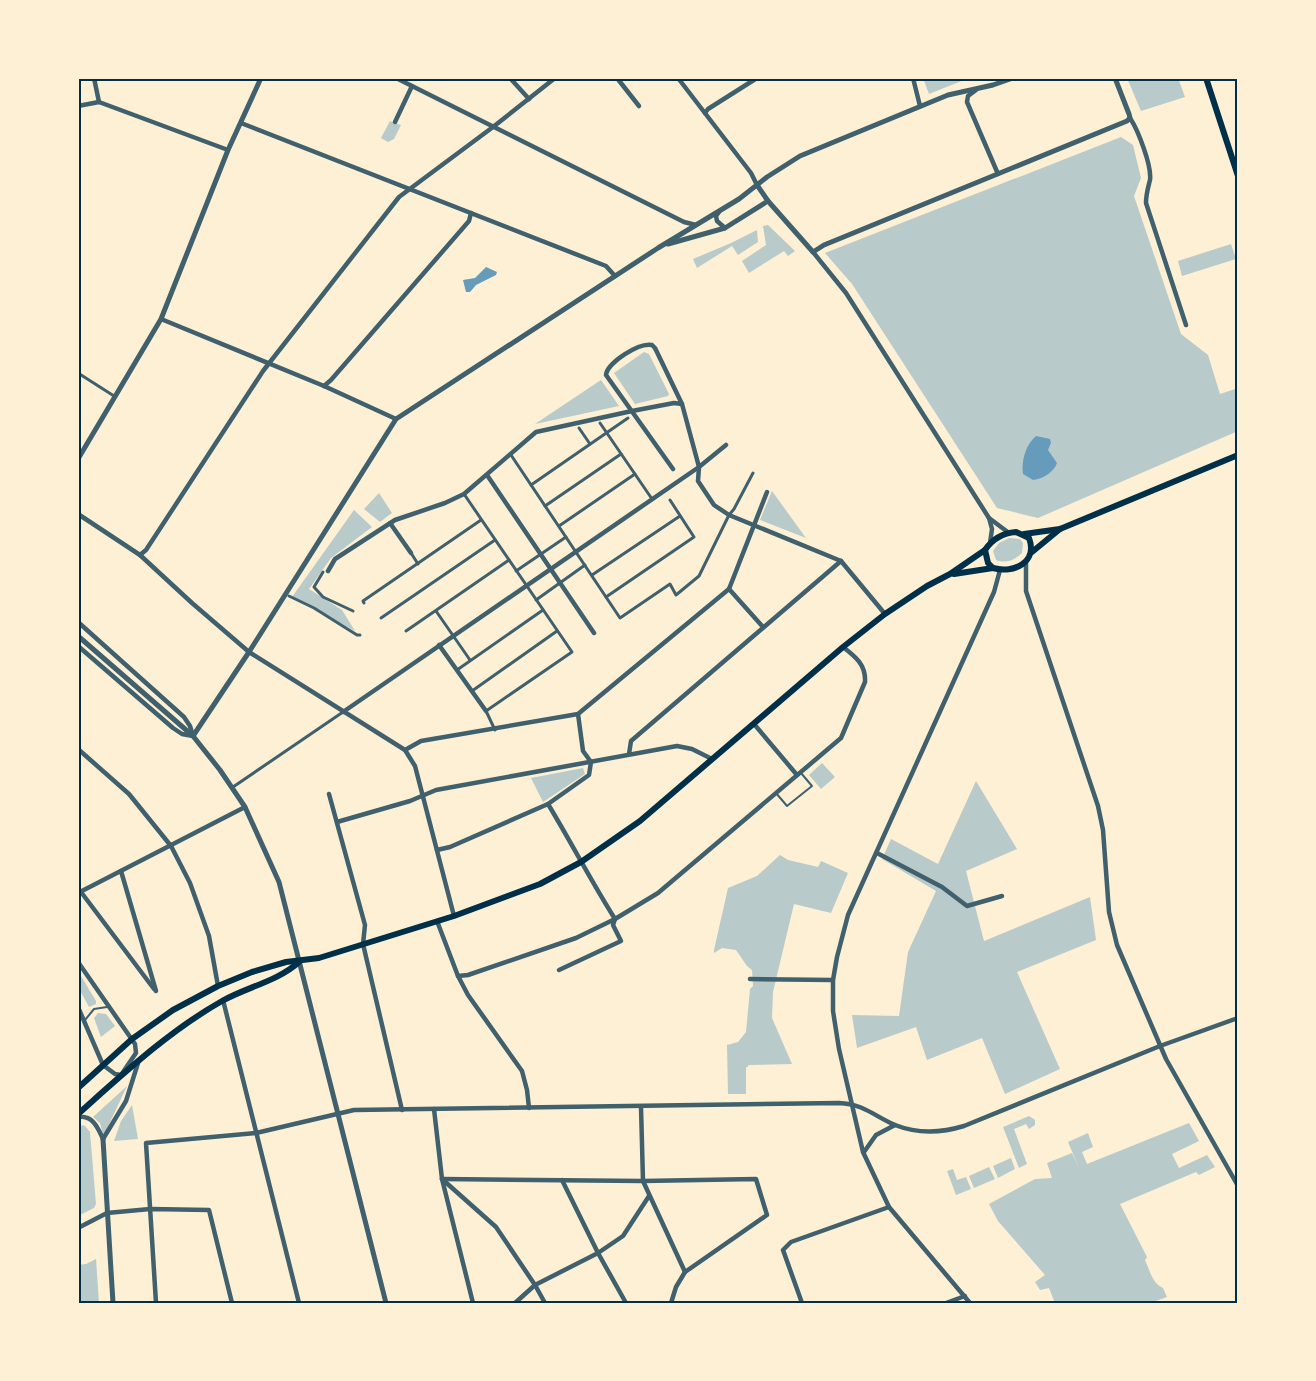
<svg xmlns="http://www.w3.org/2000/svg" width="1316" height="1381" viewBox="0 0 1316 1381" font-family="Cabin,sans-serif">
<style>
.green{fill:#b9caca}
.water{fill:#669bbc}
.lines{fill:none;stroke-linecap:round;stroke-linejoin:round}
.service{stroke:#3f606c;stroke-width:2}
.pedestrian{stroke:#3f606c;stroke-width:3}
.minor{stroke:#3f606c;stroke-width:4.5}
.tertiary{stroke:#3f606c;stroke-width:5}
.secondary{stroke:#003049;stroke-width:6}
.neatline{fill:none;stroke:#003049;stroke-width:2}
</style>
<rect width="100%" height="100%" fill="#fdf0d5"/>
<g class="green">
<path d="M923,78H969L929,94Z"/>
<path d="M1127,78H1178L1185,97L1141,111Z"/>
<path d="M390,121L401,125L394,139L388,142L381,138Z"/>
<path d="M1121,137L1133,145L1141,178L1134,196L1181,334L1208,355L1220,394L1238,388V431L1038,518L997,508L852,284L825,253Z"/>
<path d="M768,225L795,251L788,256L784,251L749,273L742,261L766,245L763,226Z"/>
<path d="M757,230L758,242L738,255L732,246L697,268L693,259L731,243Z"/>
<path d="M1231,244L1236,259L1182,276L1178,261Z"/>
<path d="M644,352L649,354L669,394L668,396L635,404L614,373Z"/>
<path d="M601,380L619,406L535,424Z"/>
<path d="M772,491L806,538L760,520Z"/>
<path d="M379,493L392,513L380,522L364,509Z"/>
<path d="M354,510L372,527L331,558L309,589L342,610L355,631L292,597Z"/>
<path d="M1009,538L1020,539L1023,543L1022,553C1015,560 1006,564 996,560L993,551L999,543Z"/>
<path d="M822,763L835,777L821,789L809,775Z"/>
<path d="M583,768L585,774L543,802L531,778Z"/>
<path d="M976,781L1017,849L966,871L984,941L1090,897L1096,940L1017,972L1060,1069L1005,1094L982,1038L927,1060L916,1027L857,1048L852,1015L899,1016L908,952L936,891L882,859L891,839L938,864Z"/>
<path d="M780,855L788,860L818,867L821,861L848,873L831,913L794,904L773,992L772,1018L792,1064L749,1065L746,1068V1094H728L727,1045L738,1042L746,1032L750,989L753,986L752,970L747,966L736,950L722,948L714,953V950L728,888L757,876Z"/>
<path d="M78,971L96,1001V1004L89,1007L78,987Z"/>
<path d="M98,1013L106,1014L115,1026L101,1037L94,1018Z"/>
<path d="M127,1086L104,1135H103L100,1123L93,1117Z"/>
<path d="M132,1105L138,1139L114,1141L121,1121Z"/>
<path d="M1029,1116L1035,1120V1125L1029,1129L1026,1124L1014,1129L1027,1164L1019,1168L1003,1127Z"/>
<path d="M1189,1123L1199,1141L1172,1154L1179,1168L1207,1155L1215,1167L1199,1175L1196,1172L1120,1204L1147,1257L1145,1260C1150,1271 1152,1283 1163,1288L1167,1297L1150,1303H1055L1049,1288L1040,1290L1035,1282L1045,1275L998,1221L989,1204L1035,1179L1052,1178L1047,1163L1072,1153L1079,1168L1068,1142L1088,1133L1093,1147L1082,1152L1087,1164Z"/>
<path d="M82,1125L85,1126L90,1132L96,1204L94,1208L78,1216V1129Z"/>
<path d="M1011,1158L1015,1169L998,1178L993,1166Z"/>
<path d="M989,1167L995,1179L974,1188L969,1176Z"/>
<path d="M953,1169L957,1180L966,1177L971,1189L956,1195L947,1171Z"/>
<path d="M96,1259L99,1303H78V1265L86,1264Z"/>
</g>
<g class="water">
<path d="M486,267L497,272L496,275L476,285L470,292H466L463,280L475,278Z"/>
<path d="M1036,436L1050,439L1051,443L1048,450L1057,463C1054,472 1043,479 1033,480L1023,474C1021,461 1026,444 1036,436Z"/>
</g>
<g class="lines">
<g class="service">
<path d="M776,793L787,806L812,786L801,773"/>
<path d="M85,1020L94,1009L107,1007"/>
</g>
<g class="pedestrian">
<path d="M78,373L114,396"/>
<path d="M600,423L652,499"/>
<path d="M579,428L590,444"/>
<path d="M511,455L620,618L670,584L676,595L699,576L729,515L734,509L753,473"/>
<path d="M531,485L628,418"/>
<path d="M464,494L572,652L486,711L495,730"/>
<path d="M545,506L621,454"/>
<path d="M559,526L635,474"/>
<path d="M411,553L418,564"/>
<path d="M516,571L566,537"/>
<path d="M323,572L314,587L323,597L353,611"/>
<path d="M592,575L680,516"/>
<path d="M289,596L314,608L357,635H360"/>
<path d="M606,597L694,537L670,500"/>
<path d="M536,600L585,565"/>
<path d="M364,603L363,601L481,520"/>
<path d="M436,611L470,660"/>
<path d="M381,618L495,540"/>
<path d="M406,631L509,560"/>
<path d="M457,670L543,610"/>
<path d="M472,691L557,631"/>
<path d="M233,787L343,712"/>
</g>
<g class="minor">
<path d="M94,78L99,102"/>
<path d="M396,78L684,222L696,225"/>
<path d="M510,78L529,99"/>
<path d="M617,78L639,106"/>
<path d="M678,78L751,173L757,185"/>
<path d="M913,78L920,106"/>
<path d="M976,90L968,96L967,102L998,174"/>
<path d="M78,106L99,102L228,150"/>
<path d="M705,113L708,109L757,78"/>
<path d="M1130,118C1138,130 1152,166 1150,180C1148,188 1146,194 1146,203L1186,325"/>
<path d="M395,122L412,86"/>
<path d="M241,123L606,266L615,276"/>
<path d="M719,212L716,216L717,221L725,228"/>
<path d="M813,252L846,293L989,518L1009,533"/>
<path d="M161,319L324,386L396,419"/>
<path d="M324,386L331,380L469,221L471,213"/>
<path d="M673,469L606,375C607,363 639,342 652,345L655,348L682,404L699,467L698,481L714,505L729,515L841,561L885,614"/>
<path d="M487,475L594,633"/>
<path d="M78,514L140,555L192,603L249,652L405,750L415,766L454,916"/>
<path d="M989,518L992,529L990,543"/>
<path d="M390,523L411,553"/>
<path d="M140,555L146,550L263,371L399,197L493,127L555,78"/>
<path d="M1026,561V591L1098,806L1103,830L1109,912L1117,945L1166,1059L1238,1186"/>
<path d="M328,571L335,559L395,520L445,503L464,494L536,432L632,411L674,403L682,404"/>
<path d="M729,589L763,627"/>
<path d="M78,622L184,717L190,726L193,736L182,734L173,728L78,646"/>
<path d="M439,645L486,711"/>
<path d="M343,712L699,467L726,445"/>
<path d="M578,714L583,751L591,762"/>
<path d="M754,724L797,775"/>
<path d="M78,749L129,794L171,846L190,883L209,936L218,986"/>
<path d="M405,750L421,741L578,714L729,589L767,492"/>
<path d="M629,754L631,741L841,561"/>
<path d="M329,794L365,925L363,944L402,1110"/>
<path d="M548,804C571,842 591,881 615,919L613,925L621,941L559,970"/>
<path d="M337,822L410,801L436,790L677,746L692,749L712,759"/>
<path d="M437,850L450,847L548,804L589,775L591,762"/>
<path d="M877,853L942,887L967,906L1002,896"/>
<path d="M121,871L156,991"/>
<path d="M81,892L154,989"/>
<path d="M78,893L245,807"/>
<path d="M437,921L458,976L468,995L522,1071L527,1090L529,1108"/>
<path d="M78,962L135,1044L136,1053L121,1075L115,1074L103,1065L78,1007"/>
<path d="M458,976L468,975L576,938L615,919L658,893L841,738L865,682C866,665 856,657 843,647"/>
<path d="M750,979L833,980"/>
<path d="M223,1000L299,1303"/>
<path d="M641,1107L643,1181L685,1272"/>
<path d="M434,1109L442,1179L473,1303"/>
<path d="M78,1117C93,1115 98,1128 103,1139"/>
<path d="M103,1139L126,1101L138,1063"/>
<path d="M864,1152L876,1135L895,1125"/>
<path d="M442,1179L643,1181L756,1179L767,1215L685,1272L676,1287L671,1303"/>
<path d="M442,1179L496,1227L535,1285L545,1303"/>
<path d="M562,1180L598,1253L626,1303"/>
<path d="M78,1228L107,1213L150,1209L209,1210L232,1303"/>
<path d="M156,1303L146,1143L256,1133L354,1110L839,1103C864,1104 874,1116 895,1125C918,1134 941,1133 964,1126L1160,1046L1238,1018"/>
<path d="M515,1303L535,1285L598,1253L623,1236L649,1196"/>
<path d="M802,1303L783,1250L791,1242L889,1207"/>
<path d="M946,1303L965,1296"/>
<path d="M970,1303L889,1207L863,1152L839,1049L833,1011V980L837,957L848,915L994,592L1000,570"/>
</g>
<g class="tertiary">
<path d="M757,185L768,201L813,252L824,245L1127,121L1130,118L1129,114L1115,78"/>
<path d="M668,244L725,228L768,201"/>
<path d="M78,459L161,319L228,150L261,78"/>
<path d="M78,636L193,736L220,770L245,807L279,882L386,1303"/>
<path d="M193,736L249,652L396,419L658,248L739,199L767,177L800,156L948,95L993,85L1013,78"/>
<path d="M103,1139L113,1303"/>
</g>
<g class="secondary">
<path d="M1206,78L1238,176"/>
<path d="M1016,532L1029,538C1038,562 1014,574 993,568L988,563L985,550C993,538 1003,533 1016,532Z"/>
<path d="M1024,534L1060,529L1238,455"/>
<path d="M1032,552L1060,529"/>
<path d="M954,574L993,568"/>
<path d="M78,1088L132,1039L173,1010L218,986L252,972L286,962L319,958L454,916L540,884L581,862L640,821L843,647L885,614L927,586L950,574L985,550"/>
<path d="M78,1114C124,1073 169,1031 222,1001C247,987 278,981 299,962"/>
</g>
</g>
<rect width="1316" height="1381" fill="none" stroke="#fdf0d5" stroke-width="159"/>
<rect x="80" y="80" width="1156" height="1222" class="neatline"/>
</svg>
